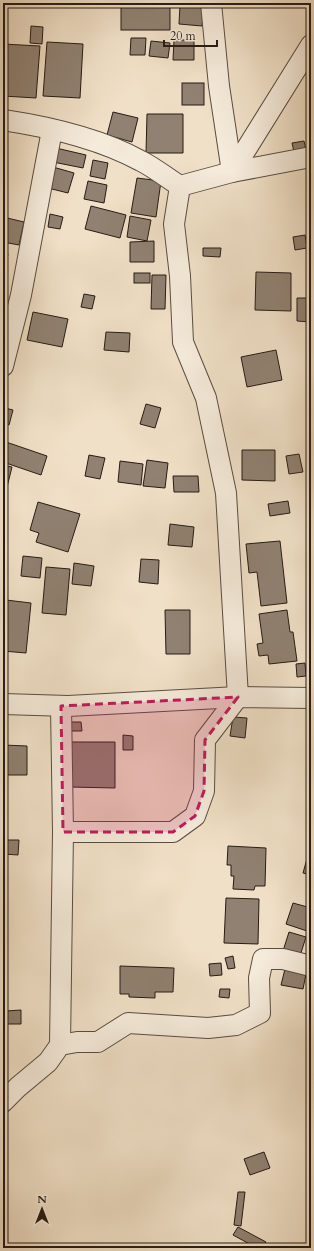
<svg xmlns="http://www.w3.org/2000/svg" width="314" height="1251" viewBox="0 0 314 1251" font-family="Cardo,serif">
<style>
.building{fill:#908172;stroke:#271b16}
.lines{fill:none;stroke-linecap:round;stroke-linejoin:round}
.street-casing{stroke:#594c42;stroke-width:22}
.street{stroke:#f5ebdb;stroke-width:20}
.marked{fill:#c2185b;fill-opacity:0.2;stroke:#c2185b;stroke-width:3;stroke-dasharray:8 5;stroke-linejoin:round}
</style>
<rect width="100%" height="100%" fill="#f0e0c7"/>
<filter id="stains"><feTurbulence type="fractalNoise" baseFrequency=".005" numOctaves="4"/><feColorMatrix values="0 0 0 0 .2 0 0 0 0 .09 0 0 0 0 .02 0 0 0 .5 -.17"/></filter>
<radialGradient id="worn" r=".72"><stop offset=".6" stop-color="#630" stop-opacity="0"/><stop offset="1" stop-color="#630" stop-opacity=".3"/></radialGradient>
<g class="building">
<path d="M180,5L204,7L202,26L179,24Z"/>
<rect x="121" y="6" width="49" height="24"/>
<path d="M31,26L43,27L42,44L30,43Z"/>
<path d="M131,38H146L145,55H130Z"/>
<path d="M174,40H194V60H173Z"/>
<path d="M151,41L170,43L168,58L149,56Z"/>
<path d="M47,42L83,44L80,98L43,96Z"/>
<path d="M3,44L40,46L36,98L3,96Z"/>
<rect x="182" y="83" width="22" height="22"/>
<path d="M113,112L138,118L132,142L107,135Z"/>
<path d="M147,114H183V153H146Z"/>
<path d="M304,141L306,150L294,152L292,143Z"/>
<path d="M56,148L86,155L83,168L53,162Z"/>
<path d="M93,160L108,163L105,179L90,176Z"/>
<path d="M53,167L74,173L68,193L48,188Z"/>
<path d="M137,178L161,181L156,217L131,213Z"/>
<path d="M88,181L107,185L104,203L84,199Z"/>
<path d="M91,206L126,215L120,238L85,229Z"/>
<path d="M50,214L63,217L60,229L48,227Z"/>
<path d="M130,216L151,220L147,241L127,237Z"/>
<path d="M3,217L24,222L19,245L3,242Z"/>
<path d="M305,235L307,248L295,250L293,237Z"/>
<path d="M154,241V262H130V242Z"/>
<path d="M203,248H221L220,257L203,256Z"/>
<path d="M3,253L8,254L3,274Z"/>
<path d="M256,272L291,273V311L255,310Z"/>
<rect x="134" y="273" width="16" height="10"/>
<path d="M152,275H166L165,309H151Z"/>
<path d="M84,294L95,296L92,309L81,307Z"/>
<path d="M297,298H311V322L297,321Z"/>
<path d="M33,312L68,319L62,347L27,340Z"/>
<path d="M106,332L130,333L129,352L104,350Z"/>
<path d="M276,350L282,380L247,387L241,357Z"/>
<path d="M146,404L161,408L155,428L140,424Z"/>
<path d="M5,408L13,410L9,425L3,423Z"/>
<path d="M6,442L47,456L41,475L3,462V449Z"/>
<path d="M242,450H275V481L242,480Z"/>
<path d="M299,454L303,472L289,474L286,456Z"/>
<path d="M89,455L105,458L100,479L85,476Z"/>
<path d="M147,460L168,463L165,488L143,486Z"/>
<path d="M120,461L143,464L141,485L118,482Z"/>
<path d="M3,465L12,467L7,487L3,486Z"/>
<path d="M173,476H198L199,492H174Z"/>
<path d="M288,501L290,513L270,516L268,504Z"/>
<path d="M38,502L80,514L68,552L36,542L39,533L30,530Z"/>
<path d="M170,524L194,527L192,547L168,545Z"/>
<path d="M280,541L287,603L261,606L257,572L249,573L246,544Z"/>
<path d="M23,556L42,558L40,578L21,576Z"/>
<path d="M141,559L159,560L158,584L139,582Z"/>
<path d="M74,563L94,566L91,586L72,584Z"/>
<path d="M46,567L70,569L66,615L42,613Z"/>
<path d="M6,600L31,603L26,653L3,651Z"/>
<path d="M165,610H190V654H166Z"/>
<path d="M287,610L290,632H293L297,661L269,664L268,655L259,656L257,644L263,643L259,614Z"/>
<path d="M305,663L306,676L297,677L296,664Z"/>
<path d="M233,717L247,718L245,738L230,736Z"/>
<path d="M69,722H81L82,731H70Z"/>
<path d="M123,735L133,736V750H123Z"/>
<path d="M71,742H115V788L70,787Z"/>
<path d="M3,745L27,746V775H3Z"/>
<path d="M3,840H19L18,855L3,854Z"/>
<path d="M228,846L266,848L265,886H255L254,890L233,889L234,876H231V865H227Z"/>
<path d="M310,848H311V875L303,873Z"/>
<path d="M226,898L259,899L258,944L224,943Z"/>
<path d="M293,903L311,908V917L307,931L286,924Z"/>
<path d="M289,932L306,937L300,956L283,951Z"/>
<path d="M233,956L235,968L228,969L225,958Z"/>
<path d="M221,963L222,975L210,976L209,964Z"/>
<path d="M120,966L174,968L173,992H155V998L129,997V994H120Z"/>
<path d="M285,969L306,974L303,989L281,985Z"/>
<path d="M220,989H230L229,998L219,997Z"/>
<path d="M21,1010V1024H6V1011Z"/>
<path d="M264,1152L270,1168L250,1175L244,1159Z"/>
<path d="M238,1192H245L241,1226L234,1225Z"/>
<path d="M238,1227L266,1242L263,1248H257L233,1235Z"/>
</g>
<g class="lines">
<g class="street-casing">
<g id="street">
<path d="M211,3L219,86L232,172L311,157"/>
<path d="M3,120C50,127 99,138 141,161C155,168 167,178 180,186"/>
<path d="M3,366L21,295L52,130"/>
<path d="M3,704L68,706L238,697L311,698"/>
<path d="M63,832H173L195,816L204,791L205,740L238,697L226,493L206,398L183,342L180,276L174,224L180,186L232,172L311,45"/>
<path d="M60,1045L63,832L61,706"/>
<path d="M3,1102L18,1087L48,1062L60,1045L77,1042H98L128,1023L208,1028L236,1025L260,1013L259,978L263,959H283L311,966"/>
</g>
</g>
<use href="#street" class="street"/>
</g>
<path class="marked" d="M238,697L205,740L204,791L195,816L173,832H63L61,706Z"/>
<rect width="314" height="1251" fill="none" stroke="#f0e0c7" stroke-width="16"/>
<rect x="4" y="4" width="306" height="1243" fill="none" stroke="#271b16" stroke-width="2"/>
<rect x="8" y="8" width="298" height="1235" fill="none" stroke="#271b16"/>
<g transform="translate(42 1209)" stroke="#f5ebdb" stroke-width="3" paint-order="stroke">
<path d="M0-3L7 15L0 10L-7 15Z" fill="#271b16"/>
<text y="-6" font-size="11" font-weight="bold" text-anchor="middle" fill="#271b16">N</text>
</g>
<path d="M164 40v6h53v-6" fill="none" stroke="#271b16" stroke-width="2"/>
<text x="170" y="40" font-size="12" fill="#271b16" stroke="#f5ebdb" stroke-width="3" paint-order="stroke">20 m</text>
<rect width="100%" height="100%" filter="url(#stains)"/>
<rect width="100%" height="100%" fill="url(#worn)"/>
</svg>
